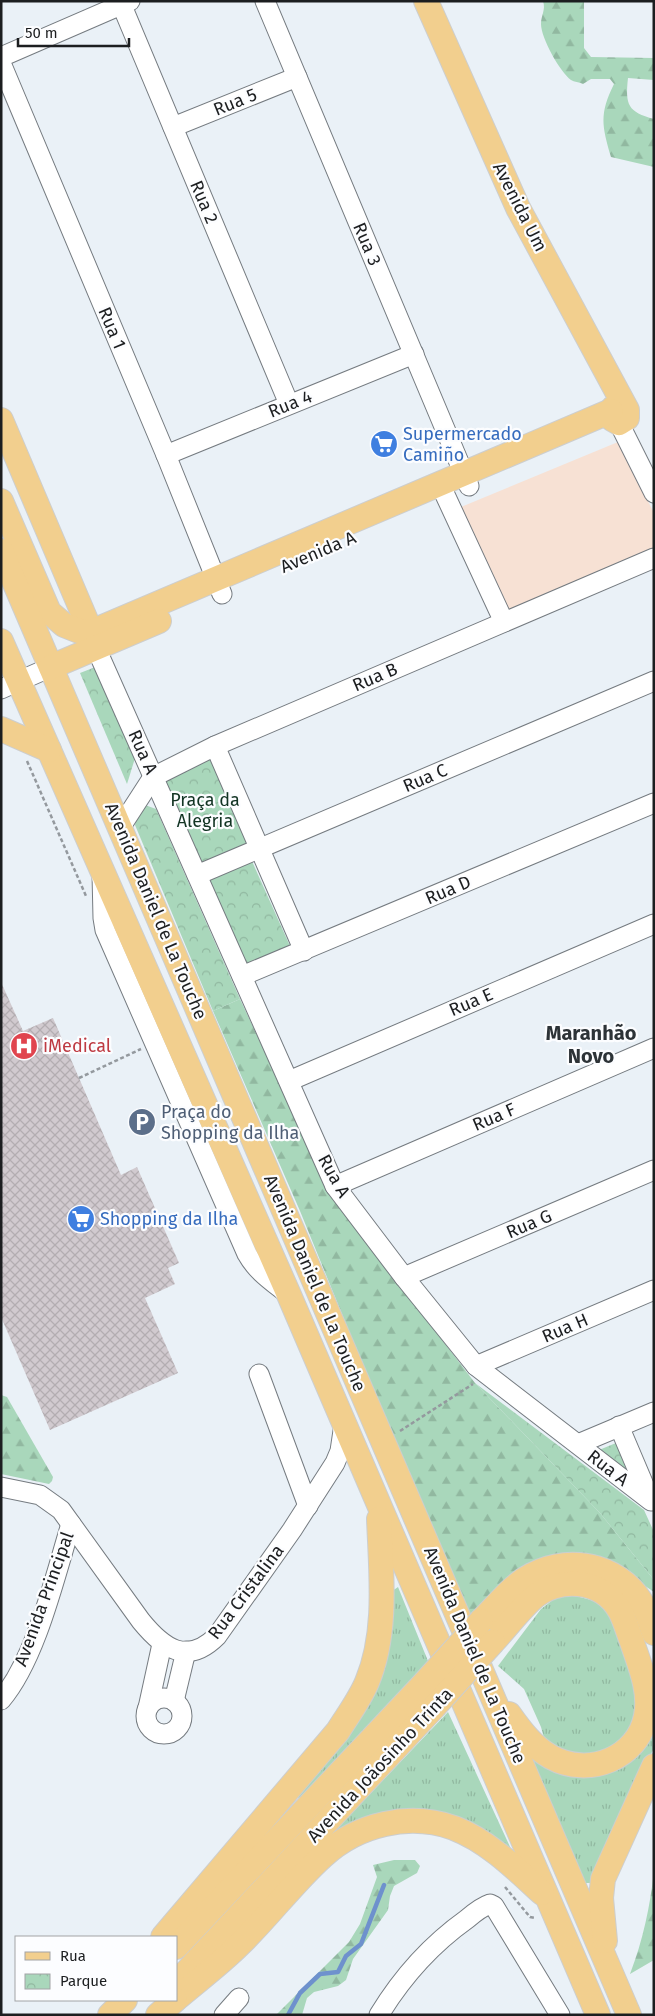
<svg xmlns="http://www.w3.org/2000/svg" width="655" height="2016" viewBox="0 0 655 2016" font-family="'Fira Sans',sans-serif">
<style>
.education{fill:#f7e1d4}
.grass{fill:url(#grass-tufts)}
.forest{fill:url(#forest-firs)}
.park{fill:url(#park-crowns)}
.lines{fill:none;stroke-linecap:round;stroke-linejoin:round}
.stream{stroke:#6e91cd;stroke-width:4.5}
.building{fill:url(#building-cross-hatch)}
.minor-casing{stroke:#757b80;stroke-width:21}
.major-casing{stroke:#cdcece;stroke-width:26}
.path{stroke:#94999e;stroke-width:2.5;stroke-dasharray:4 2.5;stroke-linecap:butt}
.minor{stroke:#fff;stroke-width:19}
.major{stroke:#f2cf8e;stroke-width:24}
.major-bridge-casing{stroke:#cdcece;stroke-width:26;stroke-linecap:butt}
.major-bridge{stroke:#f2cf8e;stroke-width:24}
.labels{text-anchor:middle;dominant-baseline:central;stroke-width:4.5;stroke-linejoin:round;paint-order:stroke}
.street-label{font-size:18px;fill:#1c1e20;stroke:#fcfdff}
.shop-label{font-size:18px;fill:#366cbe;stroke:#fcfdff;text-anchor:start}
.park-label{font-size:18px;fill:#123423;stroke:#fcfdff}
.health-label{font-size:18px;fill:#be3a42;stroke:#fcfdff;text-anchor:start}
.service-label{font-size:18px;fill:#4e5e75;stroke:#fcfdff;text-anchor:start}
.quarter-label{font-size:20px;font-weight:bold;fill:#2d3337;stroke:#fcfdff}
</style>
<defs>
<pattern id="grass-tufts" width="24" height="20" patternUnits="userSpaceOnUse" patternTransform="scale(1.25)"><rect width="24" height="20" fill="#a9d7bb"/><path d="M3 7l-1-3M5 7V3M7 7l1-3M15 17l-1-3M17 17v-4M19 17l1-3" fill="none" stroke="#91b8a0"/></pattern>
<pattern id="forest-firs" width="22" height="20" patternUnits="userSpaceOnUse" patternTransform="scale(1.25)"><rect width="22" height="20" fill="#a9d7bb"/><path d="M5 1l3.5 6h-7zM16 11l3.5 6h-7z" fill="#91b8a0"/></pattern>
<pattern id="park-crowns" width="20" height="18" patternUnits="userSpaceOnUse" patternTransform="scale(1.25)"><rect width="20" height="18" fill="#a9d7bb"/><path d="M2 6a3 3 0 1 1 6 0M12 15a3 3 0 1 1 6 0" fill="none" stroke="#91b8a0"/></pattern>
<pattern id="building-cross-hatch" width="8" height="8" patternUnits="userSpaceOnUse" patternTransform="scale(1.25)"><rect width="8" height="8" fill="#d1cacf"/><path d="M0 0l8 8M0 8l8-8" fill="none" stroke="#b3adb1"/></pattern>
</defs>
<rect width="100%" height="100%" fill="#eaf1f7"/>
<path class="education" d="M618,442L654,513V547L506,611L461,507Z"/>
<g class="grass">
<path d="M398,1587L428,1661L306,1804L294,1794L340,1742L388,1594Z"/>
<path d="M571,1595C584,1598 597,1600 607,1609C622,1623 634,1686 640,1708L625,1740L597,1755L577,1754L559,1748L544,1738L541,1727L524,1689L498,1666L541,1609L558,1596Z"/>
<path d="M448,1712L511,1849L453,1820L327,1839Z"/>
<path d="M654,1712V1748L602,1853L594,1883H584L533,1763L537,1758L581,1775Z"/>
</g>
<g class="forest">
<path d="M543,1H584V48L591,57L654,58V80L628,78C625,105 628,112 654,119V167L611,157C602,126 599,114 614,84L610,79H591L583,84C579,82 574,82 571,80C560,72 541,38 541,24C541,15 546,10 543,1Z"/>
<path d="M240,999L331,1194L475,1383L600,1513L654,1580V1592L602,1557L551,1559L469,1626L300,1211L213,1011Z"/>
<path d="M1,1395L7,1397L53,1477L52,1481L49,1484L1,1474Z"/>
<path d="M394,1860H415L420,1866L417,1873L394,1886L390,1896L388,1910L353,1959L346,1980L338,1986L314,1992L307,1998L302,2015H276L349,1942L360,1924L377,1877L373,1865Z"/>
<path d="M654,1871V1960L630,1974C643,1940 650,1907 654,1871Z"/>
</g>
<g class="park">
<path d="M98,666L136,755L127,784L80,673Z"/>
<path d="M209,756L248,843L202,864L163,777Z"/>
<path d="M145,805L156,809L240,999L213,1011L135,825L137,815Z"/>
<path d="M251,859L290,946L243,967L205,880Z"/>
<path d="M475,1383L644,1510L654,1532V1580L600,1513Z"/>
<path d="M616,1443L627,1471L599,1450Z"/>
</g>
<g class="lines">
<path class="stream" d="M288,2015L300,1993L320,1974L338,1972L346,1956L361,1944L384,1885"/>
</g>
<path class="building" d="M1,982L23,1031L53,1018L121,1175L137,1167L179,1263L168,1268L175,1284L145,1298L178,1373L50,1430L1,1317Z"/>
<g class="lines">
<g class="minor-casing">
<g id="minor">
<path d="M120,1L289,404"/>
<path d="M265,1L469,486"/>
<path d="M1,57L130,1"/>
<path d="M1,63L166,455L222,594"/>
<path d="M173,127L297,77"/>
<path d="M619,423L654,493"/>
<path d="M166,455L414,354"/>
<path d="M440,484L504,622"/>
<path d="M96,648L335,1186L404,1277L476,1366L651,1501"/>
<path d="M1,689L51,667"/>
<path d="M215,746L304,951"/>
<path d="M120,828L153,777L215,746L654,558"/>
<path d="M102,874L103,918L105,930L247,1254C257,1272 273,1282 289,1295"/>
<path d="M197,875L654,681"/>
<path d="M242,976L654,803"/>
<path d="M289,1081L654,924"/>
<path d="M335,1186L654,1048"/>
<path d="M404,1277L654,1170"/>
<path d="M476,1366L654,1290"/>
<path d="M259,1374L308,1506"/>
<path d="M619,1426L650,1499"/>
<path d="M578,1444L654,1412"/>
<path d="M1,1487L40,1495L61,1510L141,1621C163,1648 187,1666 217,1636L292,1530L335,1463L340,1451L344,1424"/>
<circle cx="164" cy="1716" r="18"/>
<path d="M1,1700C36,1659 55,1576 71,1524"/>
<path d="M174,1701L186,1651"/>
<path d="M148,1708L162,1644"/>
<path d="M224,2015L239,1998"/>
<path d="M379,2015C402,1977 432,1944 467,1919C474,1913 481,1907 490,1904L494,1906L560,2015"/>
</g>
</g>
<g class="major-casing">
<g id="major">
<path d="M426,1L518,208L627,410V418L619,423L612,419L610,413L613,408L620,405"/>
<path d="M1,420L91,632"/>
<path d="M1,501L49,612L64,625L79,631L91,632L611,411"/>
<path d="M1,551L629,2015"/>
<path d="M1,641L289,1295L598,2015"/>
<path d="M51,667L159,621"/>
<path d="M1,729L49,750"/>
<path d="M481,1621C497,1606 512,1585 532,1575C573,1553 626,1567 646,1611C649,1618 651,1626 654,1633"/>
<path d="M493,1642C506,1628 518,1612 532,1599C557,1576 602,1578 620,1611C625,1620 628,1632 632,1642C640,1666 651,1691 646,1716C638,1758 589,1778 551,1757C533,1747 521,1731 509,1714"/>
<path d="M163,1937L338,1731C348,1715 360,1699 367,1682C388,1632 381,1572 379,1519"/>
<path d="M605,1941L601,1898L603,1879L654,1766"/>
<path d="M176,1947L419,1689"/>
<path d="M179,1980L434,1707"/>
<path d="M176,1999C197,1981 220,1964 240,1944C269,1916 293,1883 323,1856C358,1824 409,1812 454,1828C488,1841 516,1869 542,1893"/>
<path d="M110,2015L125,2000"/>
<path d="M158,2015L175,2000"/>
</g>
</g>
<g class="path">
<path d="M27,761L86,896"/>
<path d="M79,1078L141,1049"/>
<path d="M400,1431L473,1384"/>
<path d="M505,1887L530,1917L535,1918"/>
</g>
<use href="#minor" class="minor"/>
<use href="#major" class="major"/>
<g class="major-bridge-casing">
<g id="major-bridge">
<path d="M419,1689L481,1621"/>
<path d="M434,1707L493,1642"/>
</g>
</g>
<use href="#major-bridge" class="major-bridge"/>
</g>
<defs>
<g id="supermarket-disc" transform="scale(1.4375)"><circle r="9.5" fill="#3f7fe0" stroke="#fcfdff"/><path d="M-6-5.5h2.5l.6 2H6L4.5 2H-2.5L-4.4-4H-6ZM-1.5 3.2a1.3 1.3 0 1 0 .1 0ZM3 3.2a1.3 1.3 0 1 0 .1 0Z" fill="#fff"/></g>
<g id="hospital-disc" transform="scale(1.4375)"><circle r="9.5" fill="#e0444e" stroke="#fcfdff"/><path d="M-5-5h3v3.5h4V-5h3V5h-3V1.5h-4V5h-3Z" fill="#fff"/></g>
<g id="parking-disc" transform="scale(1.4375)"><circle r="9.5" fill="#5c6f8a" stroke="#fcfdff"/><path d="M-3.5-5.5H1a3.5 3.5 0 0 1 0 7H-1V5.5H-3.5ZM-1-3.4V-.6H.8a1.4 1.4 0 0 0 0-2.8Z" fill="#fff"/></g>
</defs>
<g fill-rule="evenodd">
<use href="#supermarket-disc" x="384" y="444"/>
<use href="#hospital-disc" x="24" y="1046"/>
<use href="#parking-disc" x="142" y="1122"/>
<use href="#supermarket-disc" x="81" y="1219"/>
</g>
<g class="labels">
<g class="street-label">
<text transform="translate(235 102) rotate(-22)">Rua 5</text>
<text transform="translate(204 202) rotate(67)">Rua 2</text>
<text transform="translate(520 207) rotate(63)">Avenida Um</text>
<text transform="translate(367 244) rotate(67)">Rua 3</text>
<text transform="translate(112 328) rotate(67)">Rua 1</text>
<text transform="translate(290 404) rotate(-22)">Rua 4</text>
<text transform="translate(318 552) rotate(-23)">Avenida A</text>
<text transform="translate(375 677) rotate(-23)">Rua B</text>
<text transform="translate(143 752) rotate(66)">Rua A</text>
<text transform="translate(425 778) rotate(-23)">Rua C</text>
<text transform="translate(448 890) rotate(-23)">Rua D</text>
<text transform="translate(156 911) rotate(67)">Avenida Daniel de La Touche</text>
<text transform="translate(471 1002) rotate(-23)">Rua E</text>
<text transform="translate(494 1117) rotate(-23)">Rua F</text>
<text transform="translate(334 1176) rotate(61)">Rua A</text>
<text transform="translate(529 1224) rotate(-23)">Rua G</text>
<text transform="translate(315 1283) rotate(67)">Avenida Daniel de La Touche</text>
<text transform="translate(565 1328) rotate(-23)">Rua H</text>
<text transform="translate(608 1468) rotate(38)">Rua A</text>
<text transform="translate(246 1592) rotate(-53)">Rua Cristalina</text>
<text transform="translate(44 1599) rotate(-70)">Avenida Principal</text>
<text transform="translate(475 1655) rotate(67)">Avenida Daniel de La Touche</text>
<text transform="translate(380 1765) rotate(-47)">Avenida Joãosinho Trinta</text>
</g>
<g class="shop-label">
<text x="403" y="434">Supermercado<tspan x="403" dy="21">Camiño</tspan></text>
<text x="100" y="1219">Shopping da Ilha</text>
</g>
<g class="park-label">
<text x="205" y="800">Praça da<tspan x="205" dy="21">Alegria</tspan></text>
</g>
<g class="health-label">
<text x="43" y="1046">iMedical</text>
</g>
<g class="service-label">
<text x="161" y="1112">Praça do<tspan x="161" dy="21">Shopping da Ilha</tspan></text>
</g>
<g class="quarter-label">
<text x="591" y="1033">Maranhão<tspan x="591" dy="23">Novo</tspan></text>
</g>
</g>
<rect width="655" height="2016" fill="none" stroke="#1c1e20" stroke-width="5"/>
<rect x="15" y="1936" width="162" height="65" fill="#fcfdff" stroke="#a2a4a6"/>
<rect x="25" y="1952" width="25" height="8" fill="#f2cf8e" stroke="#a2a4a6"/>
<text x="60" y="1961" font-size="15" fill="#1c1e20">Rua</text>
<rect x="25" y="1974" width="25" height="15" fill="url(#park-crowns)" stroke="#a2a4a6"/>
<text x="60" y="1986" font-size="15" fill="#1c1e20">Parque</text>
<path d="M18 38v8h111v-8" fill="none" stroke="#1c1e20" stroke-width="2.5"/>
<text x="25" y="38" font-size="15" fill="#1c1e20" stroke="#fcfdff" stroke-width="4" paint-order="stroke">50 m</text>
</svg>
